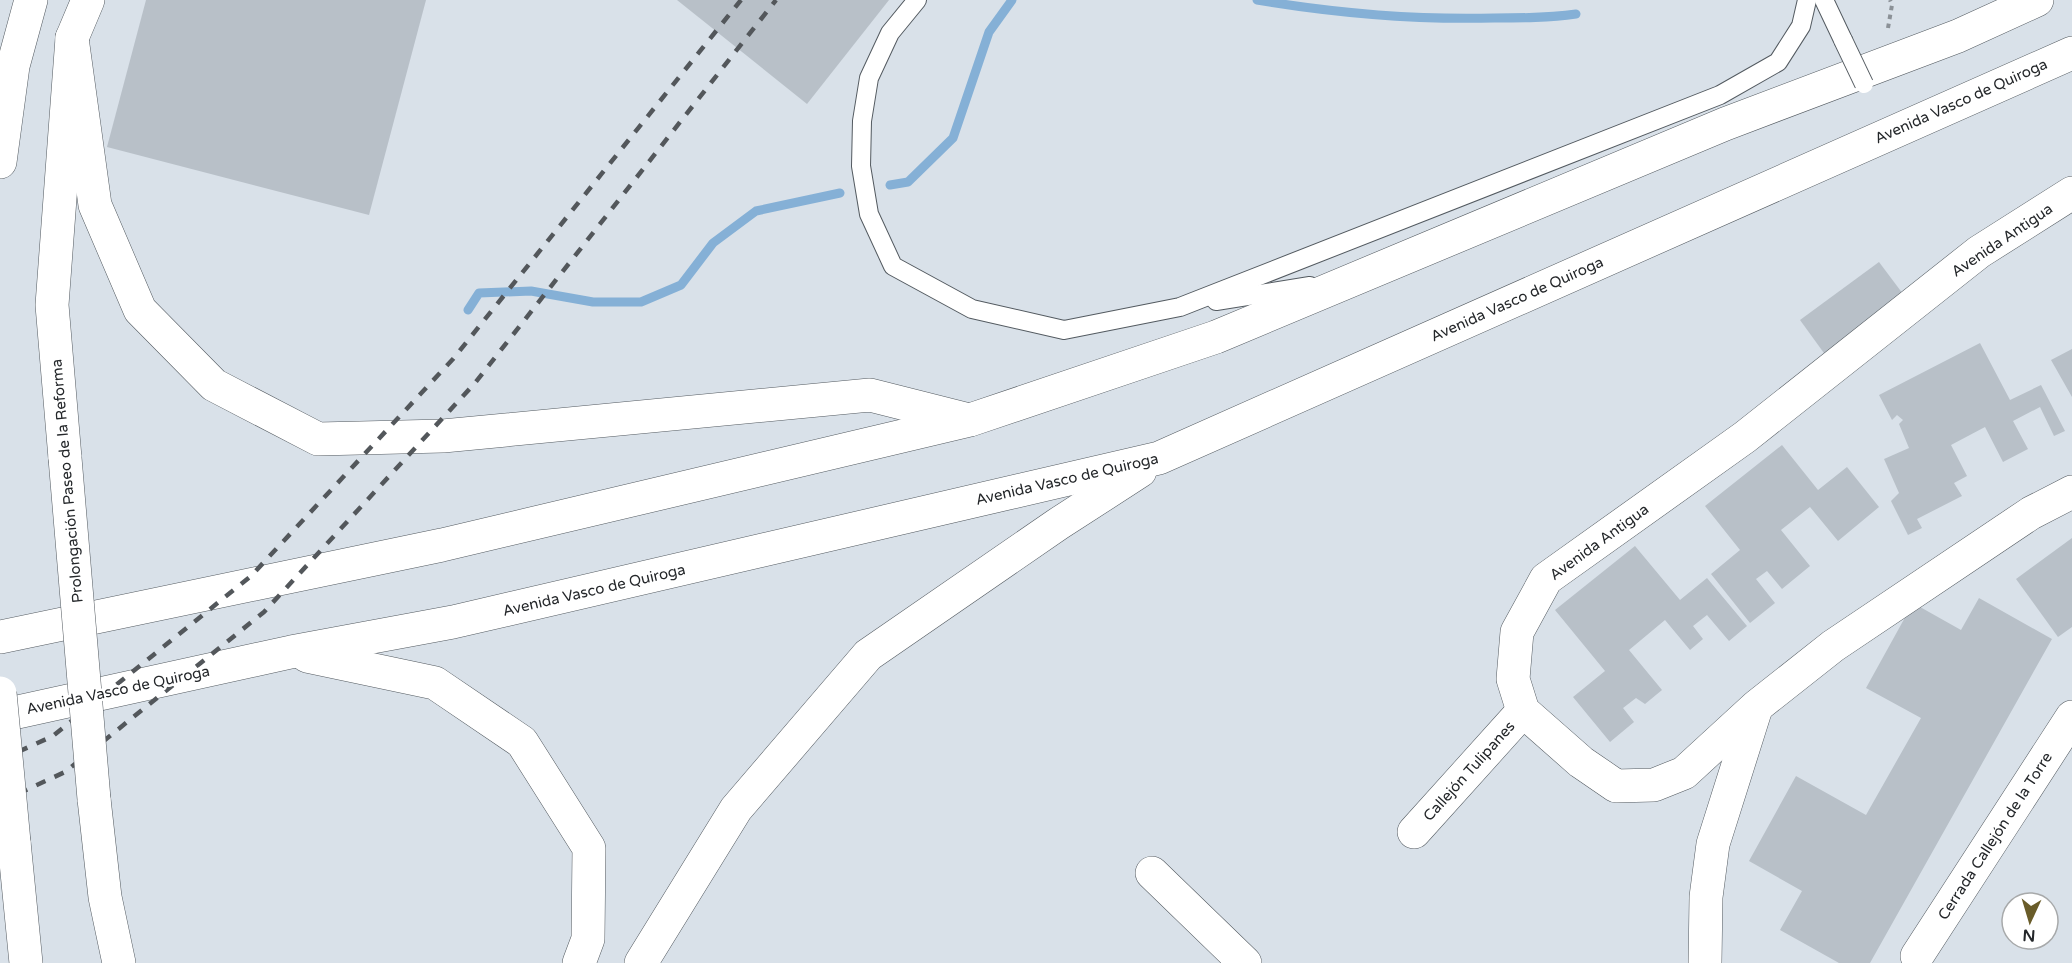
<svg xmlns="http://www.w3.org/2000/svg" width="2072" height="963" viewBox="0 0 2072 963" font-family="'Varela Round',sans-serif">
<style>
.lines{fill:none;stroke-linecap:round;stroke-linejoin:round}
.stream{stroke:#85b0d6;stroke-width:9}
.building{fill:#b8c0c8}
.lane-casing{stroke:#535a60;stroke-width:20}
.street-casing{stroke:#535a60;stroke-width:34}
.secondary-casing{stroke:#535a60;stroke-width:34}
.highway-casing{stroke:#535a60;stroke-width:34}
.path{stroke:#8b9197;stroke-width:4;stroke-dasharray:4.5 4.5;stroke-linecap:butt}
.lane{stroke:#fff;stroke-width:18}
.street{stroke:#fff;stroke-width:33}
.secondary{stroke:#fff;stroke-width:33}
.highway{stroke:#fff;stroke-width:33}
.rail{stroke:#53575b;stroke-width:4.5;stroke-dasharray:10 10;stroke-linecap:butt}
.lane-bridge-casing{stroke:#535a60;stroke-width:20;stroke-linecap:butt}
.secondary-bridge-casing{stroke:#535a60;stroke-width:34;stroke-linecap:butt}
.highway-bridge-casing{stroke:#535a60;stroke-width:34;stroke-linecap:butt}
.lane-bridge{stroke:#fff;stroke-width:18}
.secondary-bridge{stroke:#fff;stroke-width:33}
.highway-bridge{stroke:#fff;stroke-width:33}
.labels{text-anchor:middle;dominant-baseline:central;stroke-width:5;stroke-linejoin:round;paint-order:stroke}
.street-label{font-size:15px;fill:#24272a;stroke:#fff}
</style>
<rect width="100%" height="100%" fill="#d9e1e9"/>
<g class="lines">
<g class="stream">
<path d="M1257,0C1335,13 1415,20 1494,18C1522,18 1549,18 1576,14"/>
<path d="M890,185L908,182L953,138L989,32L1012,0"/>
<path d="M468,310L479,293L531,291L593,302H641L681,285L713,243L756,211L840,193"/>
</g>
</g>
<g class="building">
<path d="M146,0H426L369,215L107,147Z"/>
<path d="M677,0H889L807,104Z"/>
<path d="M1879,262L1909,302L1829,360L1800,320Z"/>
<path d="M1980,343L2010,400L2041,385L2065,431L2054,436L2040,407L2013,421L2028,449L2003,462L1985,427L1951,445L1967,476L1954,483L1962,496L1917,519L1922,528L1908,535L1891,501L1899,493L1884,459L1909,448L1899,424L1903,420L1897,415L1892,420L1879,395Z"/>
<path d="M2072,349V397L2051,360Z"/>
<path d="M1782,445L1818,490L1847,467L1879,507L1838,541L1810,507L1781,530L1810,566L1782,589L1767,571L1756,579L1775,603L1750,623L1711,574L1740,550L1705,506Z"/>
<path d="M2072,538V627L2058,637L2016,579Z"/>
<path d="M1635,546L1680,600L1707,578L1747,626L1729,641L1707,615L1693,626L1703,639L1690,650L1665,620L1629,650L1662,690L1645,704L1636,698L1623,708L1634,722L1610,742L1573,697L1605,671L1555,610Z"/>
<path d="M1979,598L2052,639L1870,963H1839L1780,930L1802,891L1749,861L1796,776L1866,815L1921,718L1866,688L1913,603L1961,630Z"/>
</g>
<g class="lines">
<g class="lane-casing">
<g id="lane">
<path d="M917,0L890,33L869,78L862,121L861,166L869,214L893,266L972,309L1064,330L1180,307L1720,95L1778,62L1801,26L1807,0"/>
<path d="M1824,0L1843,40"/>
<path d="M1216,301L1310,286"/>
</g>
</g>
<g class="street-casing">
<g id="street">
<path d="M2072,193L1979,252L1745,437L1546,579L1517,632L1513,679L1523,711L1581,762L1616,786L1654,785L1684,773L1757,706L1833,646L2031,513L2072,492"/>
<path d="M1414,832L1523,711"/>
<path d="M1152,873L1245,963"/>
<path d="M1917,956L2072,717"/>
<path d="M1705,963L1706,897L1713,844L1756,708"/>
</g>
</g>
<g class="secondary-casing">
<g id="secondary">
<path d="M72,38L95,205L140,310L214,385L318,439L443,436L870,395L965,419"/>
<path d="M65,458L52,305L72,38L88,0"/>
<path d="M0,637L442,545L970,420L1216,337L1725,124L1958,36L2037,0"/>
<path d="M307,656L435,683L522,742L589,848L588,939L579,963"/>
<path d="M0,716L291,652L453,622L1159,458L2072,53"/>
<path d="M94,799L105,897L119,963"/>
<path d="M641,963L736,809L868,655L1058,524L1140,471"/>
</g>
</g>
<g class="highway-casing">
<g id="highway">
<path d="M0,162L13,66L31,0"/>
<path d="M14,842L26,963"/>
</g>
</g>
<path class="path" d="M1888,28L1892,5L1890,0"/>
<use href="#lane" class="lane"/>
<use href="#street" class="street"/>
<use href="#secondary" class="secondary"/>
<use href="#highway" class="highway"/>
<g class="rail">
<path d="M0,760L53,736L251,576L453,359L741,0"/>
<path d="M0,802L65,772L264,612L475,383L776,0"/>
</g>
<g class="lane-bridge-casing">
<path id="lane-bridge" d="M1843,40L1864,84"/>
</g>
<g class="secondary-bridge-casing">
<path id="secondary-bridge" d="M65,458L94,799"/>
</g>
<g class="highway-bridge-casing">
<path id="highway-bridge" d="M0,693L14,842"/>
</g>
<use href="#lane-bridge" class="lane-bridge"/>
<use href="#secondary-bridge" class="secondary-bridge"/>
<use href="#highway-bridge" class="highway-bridge"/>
</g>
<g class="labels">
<g class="street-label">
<text transform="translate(1961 101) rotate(-24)">Avenida Vasco de Quiroga</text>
<text transform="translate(2002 240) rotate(-34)">Avenida Antigua</text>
<text transform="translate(1517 299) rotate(-24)">Avenida Vasco de Quiroga</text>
<text transform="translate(1067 479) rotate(-13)">Avenida Vasco de Quiroga</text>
<text transform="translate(67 481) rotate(-95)">Prolongación Paseo de la Reforma</text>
<text transform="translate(1599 542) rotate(-36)">Avenida Antigua</text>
<text transform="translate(594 590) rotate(-13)">Avenida Vasco de Quiroga</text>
<text transform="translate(118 690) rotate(-12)">Avenida Vasco de Quiroga</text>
<text transform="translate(1469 771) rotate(-48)">Callejón Tulipanes</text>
<text transform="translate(1995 836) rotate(-57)">Cerrada Callejón de la Torre</text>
</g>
</g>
<g transform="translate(2030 921) rotate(184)"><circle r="28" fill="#ffffff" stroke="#a7a9aa" stroke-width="1.5"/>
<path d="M0-4.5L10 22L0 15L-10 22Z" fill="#695c29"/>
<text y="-9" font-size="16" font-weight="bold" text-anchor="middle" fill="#24272a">N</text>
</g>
</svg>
